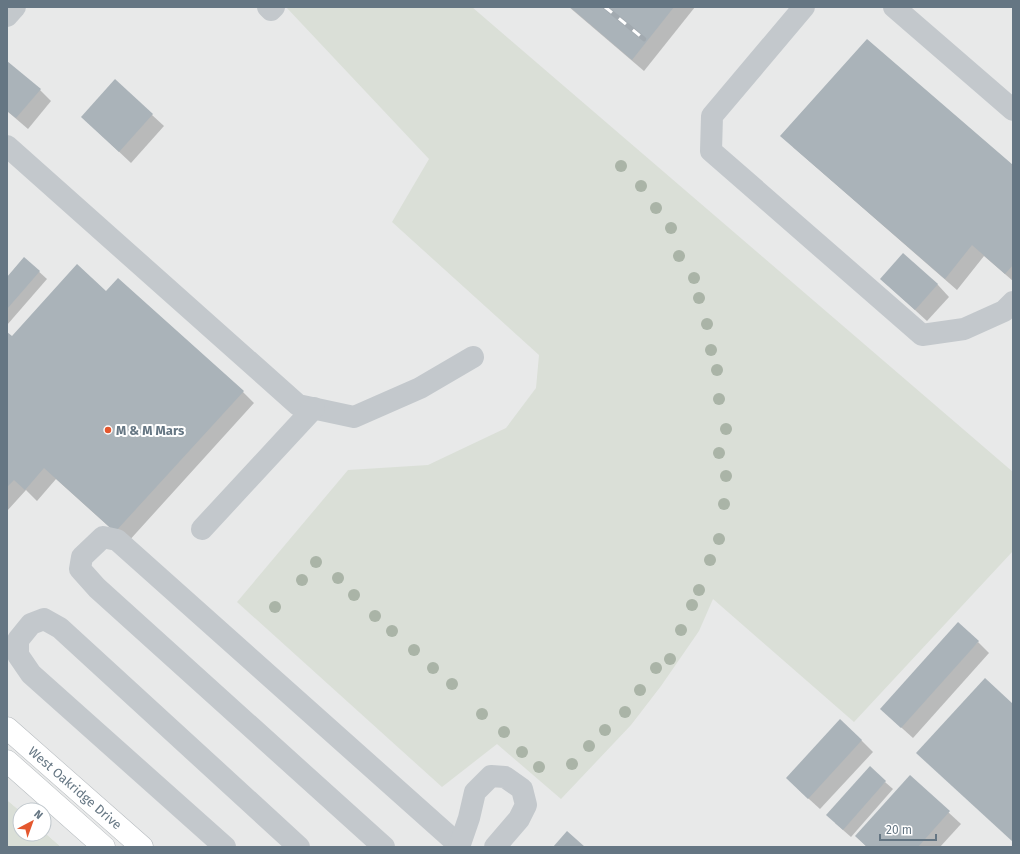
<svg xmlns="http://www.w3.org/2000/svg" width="1020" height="854" viewBox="0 0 1020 854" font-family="'Fira Sans',sans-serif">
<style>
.built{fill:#e8e9e9}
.green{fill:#dadfd7}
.shadow{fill:#0003}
.building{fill:#aab3b9}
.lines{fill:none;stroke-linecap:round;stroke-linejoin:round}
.major-casing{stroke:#b5babe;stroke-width:23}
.minor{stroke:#c3c8cc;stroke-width:22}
.major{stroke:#fff;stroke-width:22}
.rail-casing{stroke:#a2aab0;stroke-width:4.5}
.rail{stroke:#fff;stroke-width:3;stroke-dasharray:9;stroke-linecap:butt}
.tree{fill:#aab4a7}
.poi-dot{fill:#e4572e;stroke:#fff;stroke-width:1.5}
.labels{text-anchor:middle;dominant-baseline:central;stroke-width:4;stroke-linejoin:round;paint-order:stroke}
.poi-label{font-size:13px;font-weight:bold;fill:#657683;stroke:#fff;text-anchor:start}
.street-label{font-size:13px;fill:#657683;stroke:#fff}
</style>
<rect width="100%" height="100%" fill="#fafaf8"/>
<path class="built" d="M7,7H1013V847H61L44,832V810H20V811L7,800Z"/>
<g class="green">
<path d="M286,7H472L1013,472V551L854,722L713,599L699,631L661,686L631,725L561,799L497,744L442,787L237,602L348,470L428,465L506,428L536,388L539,355L392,222L429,159Z"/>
<path d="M7,800L20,811V834H44V832L61,847H7Z"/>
</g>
<g class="shadow">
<path d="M569,7H695L644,71Z"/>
<path d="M7,62L40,90L51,101L28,129L7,111Z"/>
<path d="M115,81L164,126L131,163L82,117Z"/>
<path d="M793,147L1013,166V281L984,256L957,290Z"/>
<path d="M903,255L938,285L949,297L927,321L893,290L881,279Z"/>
<path d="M24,258L47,279L7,325V278Z"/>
<path d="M106,292L243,392L254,403L127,543L56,479L37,501L26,490L7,511V333L12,337Z"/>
<path d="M978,642L989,653L913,738L893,720Z"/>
<path d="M861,740L873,752L820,809L799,790Z"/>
<path d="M910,777L961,824L940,847H867L856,836Z"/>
<path d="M885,782L893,789L851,837L835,823Z"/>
</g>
<g class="building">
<path d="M570,7H674L632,60Z"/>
<path d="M867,39L1013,165V265L1005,274L972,245L945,279L780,136Z"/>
<path d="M7,61L41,89L16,118L7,111Z"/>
<path d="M115,79L153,114L119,152L81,117Z"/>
<path d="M903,253L938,284L915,310L880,279Z"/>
<path d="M24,257L40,271L7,309V277Z"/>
<path d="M77,264L106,291L118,278L244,391L115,532L44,468L25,490L14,480L7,487V332L12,336Z"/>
<path d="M958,622L979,641L901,728L880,709Z"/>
<path d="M985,678L1013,704V842L916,753Z"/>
<path d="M840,719L862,740L808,799L786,778Z"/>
<path d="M870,766L886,781L843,830L826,815Z"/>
<path d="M910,775L950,811L918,847H867L855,836Z"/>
<path d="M567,831L585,847H553Z"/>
</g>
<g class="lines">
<g class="major-casing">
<g id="major">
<path d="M7,728L142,847"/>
<path d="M7,761L104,847"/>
</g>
</g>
<g class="minor">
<path d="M268,7L271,10L274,7"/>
<path d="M804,7L712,116L711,151L922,335L964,329L1004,311L1013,302"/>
<path d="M894,7L1013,110"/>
<path d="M7,16L15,7"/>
<path d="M7,146L298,405L354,417L420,388L473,357"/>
<path d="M202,529L314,408"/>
<path d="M225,847L31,674L18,655V640L31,624L44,619L60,628L299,847"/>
<path d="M384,847L97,588L80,569L82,557L103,537L117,540L460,846"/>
<path d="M459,847L469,818L475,792L491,776L505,777L522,789L526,805L519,819L495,847"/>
</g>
<use href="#major" class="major"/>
<g class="rail-casing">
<path id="rail" d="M605,7L644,39"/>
</g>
<use href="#rail" class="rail"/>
</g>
<g class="tree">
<circle cx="621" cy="166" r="6"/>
<circle cx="641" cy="186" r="6"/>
<circle cx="656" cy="208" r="6"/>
<circle cx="671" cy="228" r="6"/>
<circle cx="679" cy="256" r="6"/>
<circle cx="694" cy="278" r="6"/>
<circle cx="699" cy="298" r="6"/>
<circle cx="707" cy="324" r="6"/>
<circle cx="711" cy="350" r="6"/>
<circle cx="717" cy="370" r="6"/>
<circle cx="719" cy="399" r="6"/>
<circle cx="726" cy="429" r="6"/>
<circle cx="719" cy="453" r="6"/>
<circle cx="726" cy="476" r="6"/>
<circle cx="724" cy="504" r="6"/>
<circle cx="719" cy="539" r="6"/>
<circle cx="710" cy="560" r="6"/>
<circle cx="316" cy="562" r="6"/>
<circle cx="338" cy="578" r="6"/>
<circle cx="302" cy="580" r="6"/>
<circle cx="699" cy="590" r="6"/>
<circle cx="354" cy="595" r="6"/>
<circle cx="692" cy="605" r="6"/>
<circle cx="275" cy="607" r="6"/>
<circle cx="375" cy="616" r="6"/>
<circle cx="681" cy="630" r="6"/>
<circle cx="392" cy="631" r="6"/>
<circle cx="414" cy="650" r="6"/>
<circle cx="670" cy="659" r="6"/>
<circle cx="433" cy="668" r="6"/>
<circle cx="656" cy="668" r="6"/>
<circle cx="452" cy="684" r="6"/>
<circle cx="640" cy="690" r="6"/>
<circle cx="625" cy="712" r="6"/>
<circle cx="482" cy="714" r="6"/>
<circle cx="605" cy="730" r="6"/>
<circle cx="504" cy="732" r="6"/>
<circle cx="589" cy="746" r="6"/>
<circle cx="522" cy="752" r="6"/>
<circle cx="572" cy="764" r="6"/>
<circle cx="539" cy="767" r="6"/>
</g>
<circle class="poi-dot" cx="108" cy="430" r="4"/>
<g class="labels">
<g class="poi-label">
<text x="116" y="430">M &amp; M Mars</text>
</g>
<g class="street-label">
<text transform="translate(75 788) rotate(41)">West Oakridge Drive</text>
</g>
</g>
<rect width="1020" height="854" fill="none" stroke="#657683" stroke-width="16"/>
<g transform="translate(32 822) rotate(41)"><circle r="19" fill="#ffffff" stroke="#c1c8cd"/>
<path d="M0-3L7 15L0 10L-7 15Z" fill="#e4572e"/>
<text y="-6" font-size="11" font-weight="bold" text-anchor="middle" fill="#657683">N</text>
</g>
<path d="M880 834v6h56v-6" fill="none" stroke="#657683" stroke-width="2"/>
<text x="886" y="834" font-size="12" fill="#657683" stroke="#ffffff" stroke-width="3" paint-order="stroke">20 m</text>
</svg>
